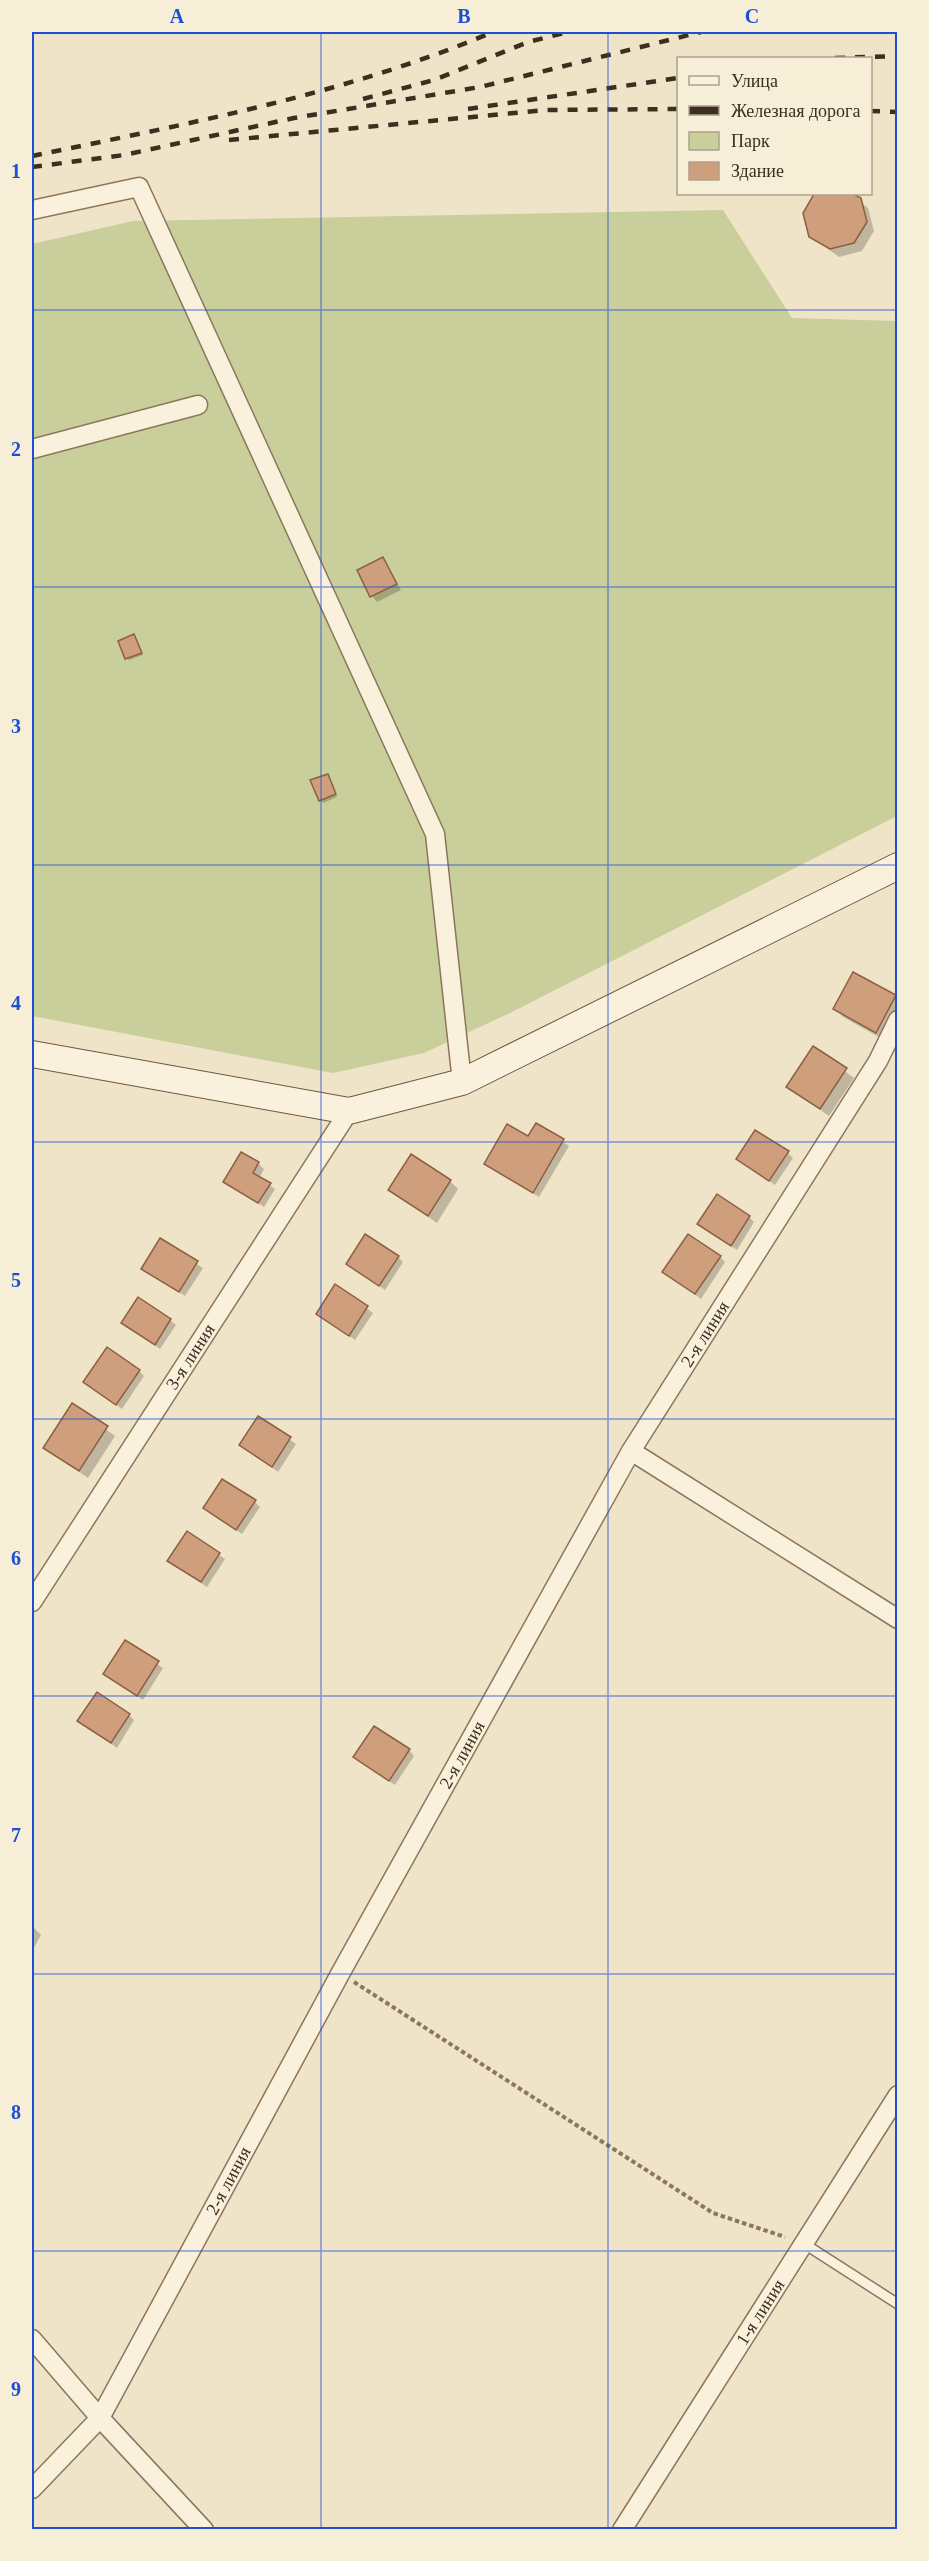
<svg xmlns="http://www.w3.org/2000/svg" width="929" height="2561" viewBox="0 0 929 2561" font-family="'Times New Roman',serif">
<style>
.green{fill:#c9cf9b}
.shadow{fill:#0003}
.building{fill:#cf9f7d;stroke:#8d5f41;stroke-width:1.5}
.lines{fill:none;stroke-linecap:round;stroke-linejoin:round}
.lane-casing{stroke:#8d765c;stroke-width:12}
.street-casing{stroke:#8d765c;stroke-width:21}
.secondary-casing{stroke:#6f573f;stroke-width:28}
.path{stroke:#8d765c;stroke-width:4;stroke-dasharray:4.5 3;stroke-linecap:butt}
.lane{stroke:#faf1dc;stroke-width:9}
.street{stroke:#faf1dc;stroke-width:18}
.secondary{stroke:#faf1dc;stroke-width:26}
.rail{stroke:#3d2e20;stroke-width:4.5;stroke-dasharray:10 10;stroke-linecap:butt}
.grid{fill:none;stroke:#1d4ed8;stroke-width:1.5;stroke-opacity:0.55}
.labels{text-anchor:middle;dominant-baseline:central;stroke-width:4.5;stroke-linejoin:round;paint-order:stroke}
.street-label{font-size:18px;fill:#3d2e20;stroke:#f7eed8}
.neatline{fill:none;stroke:#1d4ed8;stroke-width:2}
.grid-label{font-size:20px;text-anchor:middle;font-weight:bold;fill:#1d4ed8}
</style>
<rect width="100%" height="100%" fill="#f0e4c8"/>
<path class="green" d="M723,210L792,318L897,321V816L512,1012L424,1053L333,1073L32,1016V244L133,221Z"/>
<g class="shadow">
<path d="M816,194H850L868,208L874,231L862,251L839,257L810,236L804,213Z"/>
<path d="M383,559L401,590L377,602L372,596Z"/>
<path d="M134,636L143,655L129,660L126,658Z"/>
<path d="M327,775L337,797L323,803L312,781Z"/>
<path d="M895,996L898,1016L884,1040L843,1017L835,1009Z"/>
<path d="M813,1048L854,1078L829,1116L788,1087Z"/>
<path d="M537,1125L569,1146L539,1197L486,1164L529,1138Z"/>
<path d="M788,1153L793,1158L775,1185L738,1159Z"/>
<path d="M258,1163L264,1169L259,1178L275,1189L264,1207L225,1182Z"/>
<path d="M450,1181L458,1189L437,1223L390,1190Z"/>
<path d="M749,1217L754,1222L737,1250L699,1224Z"/>
<path d="M160,1240L203,1268L185,1296L143,1269Z"/>
<path d="M398,1257L403,1262L385,1290L348,1264Z"/>
<path d="M720,1257L725,1262L701,1299L664,1272Z"/>
<path d="M335,1286L373,1313L355,1340L317,1314Z"/>
<path d="M170,1320L176,1325L160,1349L123,1323Z"/>
<path d="M139,1371L144,1376L122,1409L85,1382Z"/>
<path d="M72,1405L115,1436L88,1478L45,1448Z"/>
<path d="M258,1418L296,1444L278,1472L241,1445Z"/>
<path d="M255,1502L260,1507L242,1534L205,1508Z"/>
<path d="M187,1533L225,1559L207,1587L175,1566Z"/>
<path d="M126,1642L163,1668L143,1700L105,1674Z"/>
<path d="M129,1715L134,1720L117,1748L79,1721Z"/>
<path d="M409,1750L414,1756L395,1785L355,1757Z"/>
<path d="M32,1926L41,1935L32,1951Z"/>
</g>
<g class="building">
<path d="M814,194H853L861,198L867,222L854,243L830,249L809,237L803,213Z"/>
<path d="M383,557L397,584L370,597L357,570Z"/>
<path d="M134,634L142,653L125,659L118,641Z"/>
<path d="M328,774L336,794L319,801L310,780Z"/>
<path d="M853,972L896,995L876,1033L833,1009Z"/>
<path d="M813,1046L847,1068L820,1109L786,1087Z"/>
<path d="M536,1123L564,1139L533,1193L484,1164L507,1124L528,1136Z"/>
<path d="M755,1130L789,1151L769,1181L736,1159Z"/>
<path d="M241,1152L259,1162L253,1173L271,1183L258,1203L223,1182Z"/>
<path d="M411,1154L451,1180L428,1216L388,1190Z"/>
<path d="M717,1194L750,1216L731,1246L697,1224Z"/>
<path d="M365,1234L399,1256L379,1286L346,1264Z"/>
<path d="M688,1234L721,1256L695,1294L662,1272Z"/>
<path d="M160,1238L198,1261L179,1292L141,1269Z"/>
<path d="M335,1284L368,1306L349,1336L316,1314Z"/>
<path d="M138,1297L171,1319L155,1345L121,1323Z"/>
<path d="M107,1347L140,1370L116,1405L83,1382Z"/>
<path d="M72,1403L108,1426L79,1471L43,1448Z"/>
<path d="M258,1416L291,1437L272,1467L239,1445Z"/>
<path d="M222,1479L256,1500L236,1530L203,1508Z"/>
<path d="M187,1531L220,1553L201,1582L167,1561Z"/>
<path d="M125,1640L159,1661L137,1696L103,1674Z"/>
<path d="M97,1692L130,1714L111,1743L77,1721Z"/>
<path d="M374,1726L410,1749L389,1781L353,1757Z"/>
</g>
<g class="lines">
<g class="lane-casing">
<path id="lane" d="M803,2243L898,2304"/>
</g>
<g class="street-casing">
<g id="street">
<path d="M32,210L139,187L435,834L462,1082"/>
<path d="M32,449L198,405"/>
<path d="M631,1451L898,1619"/>
<path id="s1" d="M32,1602L349,1111"/>
<path d="M32,2339L100,2418L204,2530"/>
<path id="s2" d="M32,2489L100,2418L340,1974L631,1451L878,1061L898,1020"/>
<path id="s3" d="M622,2530L898,2095"/>
</g>
</g>
<g class="secondary-casing">
<path id="secondary" d="M32,1054L349,1111L462,1082L898,866"/>
</g>
<path class="path" d="M354,1982L713,2213L785,2237"/>
<use href="#lane" class="lane"/>
<use href="#street" class="street"/>
<use href="#secondary" class="secondary"/>
<g class="rail">
<path d="M835,58L898,56"/>
<path d="M363,99L434,80L528,42L568,32"/>
<path d="M468,109L678,78"/>
<path d="M870,111L898,112"/>
<path d="M229,140L546,110L678,109"/>
<path d="M32,156C187,124 346,94 493,32"/>
<path d="M32,167L124,155L294,118L480,87L701,32"/>
</g>
</g>
<path class="grid" d="M321,32V2530M608,32V2530M32,310H898M32,587H898M32,865H898M32,1142H898M32,1419H898M32,1696H898M32,1974H898M32,2251H898"/>
<g class="labels">
<g class="street-label">
<text stroke="none"><textPath href="#s2" startOffset="1340">2-я линия</textPath></text>
<text stroke="none"><textPath href="#s1" startOffset="292">3-я линия</textPath></text>
<text stroke="none"><textPath href="#s2" startOffset="854">2-я линия</textPath></text>
<text stroke="none"><textPath href="#s2" startOffset="368">2-я линия</textPath></text>
<text stroke="none"><textPath href="#s3" startOffset="258">1-я линия</textPath></text>
</g>
</g>
<rect width="929" height="2561" fill="none" stroke="#f7eed8" stroke-width="66"/>
<rect x="677" y="57" width="195" height="138" fill="#f7eed8" stroke="#ada18e" stroke-width="1.5"/>
<rect x="689" y="76" width="30" height="9" fill="#faf1dc" stroke="#ada18e" stroke-width="1.5"/>
<text x="731" y="87" font-size="18" fill="#3d2e20">Улица</text>
<rect x="689" y="106" width="30" height="9" fill="#3d2e20" stroke="#ada18e" stroke-width="1.5"/>
<text x="731" y="117" font-size="18" fill="#3d2e20">Железная дорога</text>
<rect x="689" y="132" width="30" height="18" fill="#c9cf9b" stroke="#ada18e" stroke-width="1.5"/>
<text x="731" y="147" font-size="18" fill="#3d2e20">Парк</text>
<rect x="689" y="162" width="30" height="18" fill="#cf9f7d" stroke="#ada18e" stroke-width="1.5"/>
<text x="731" y="177" font-size="18" fill="#3d2e20">Здание</text>
<rect x="33" y="33" width="863" height="2495" class="neatline"/>
<g class="grid-label">
<text x="177" y="23">A</text>
<text x="464" y="23">B</text>
<text x="752" y="23">C</text>
<text x="16" y="178">1</text>
<text x="16" y="456">2</text>
<text x="16" y="733">3</text>
<text x="16" y="1010">4</text>
<text x="16" y="1287">5</text>
<text x="16" y="1565">6</text>
<text x="16" y="1842">7</text>
<text x="16" y="2119">8</text>
<text x="16" y="2396">9</text>
</g>
</svg>
